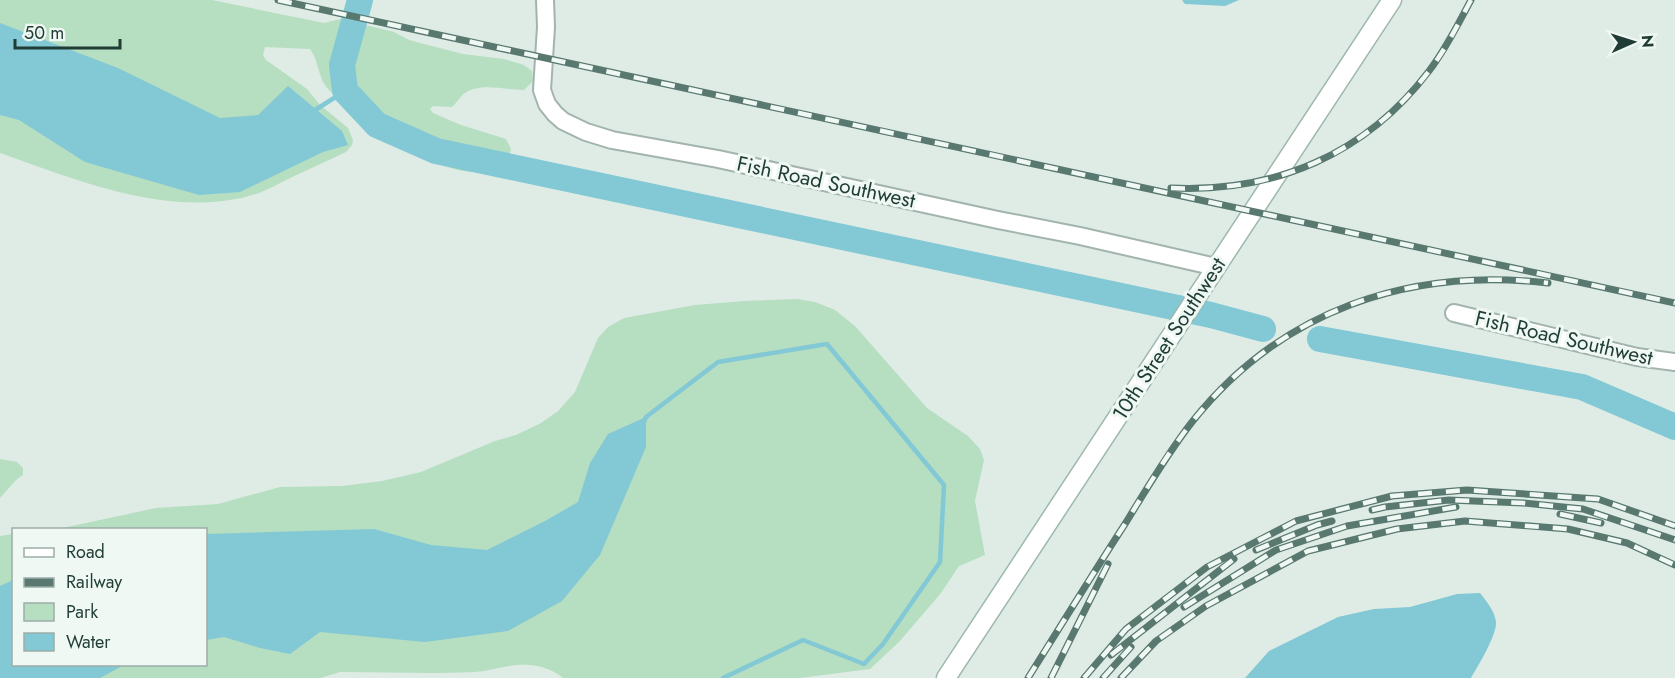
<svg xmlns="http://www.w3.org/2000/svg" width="1675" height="678" viewBox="0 0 1675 678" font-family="Jost,sans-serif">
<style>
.green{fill:#b6dec1}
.water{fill:#83c8d5}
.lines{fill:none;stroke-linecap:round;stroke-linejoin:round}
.stream{stroke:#83c8d5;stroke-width:4.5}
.river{stroke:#83c8d5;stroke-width:26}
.street-casing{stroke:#a2b4ad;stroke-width:20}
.secondary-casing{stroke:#9db8ae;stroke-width:21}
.street{stroke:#fff;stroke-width:16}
.secondary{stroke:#fff;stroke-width:18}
.rail-casing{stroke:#597970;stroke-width:7}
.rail{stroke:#f0f8f4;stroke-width:4.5;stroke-dasharray:14;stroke-linecap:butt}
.labels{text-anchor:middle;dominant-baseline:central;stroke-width:6;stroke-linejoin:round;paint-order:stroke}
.street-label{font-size:21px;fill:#1f3d35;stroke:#f0f8f4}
</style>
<rect width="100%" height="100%" fill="#dfece6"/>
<g class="green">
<path d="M0,0H212L324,23L340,19L394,32L409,40L463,54L504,59L524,65L532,71L533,81L524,90C505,90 481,82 465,93C460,96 457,103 452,107L433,106L430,109L433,113L461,125L506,139L511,149L509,158C505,162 499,167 494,169C447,187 360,121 329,90C318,79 319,61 310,49L265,47L263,55L266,60L307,89L320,105L348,128L353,140L352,145L346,152C327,161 307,170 288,179C278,184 269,189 259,193C174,221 80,181 0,153Z"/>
<path d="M797,299L815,302L835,310L855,326L927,408L968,436L980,449L984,460L975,501L985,555L959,566L941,593L899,642L870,669L800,678H563C554,670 542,666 529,665C510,663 493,671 475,672C430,674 385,672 340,672L321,678H0V536L13,534L14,664H206V530L58,529L156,508L218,504L280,487L342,486L382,481L421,472L495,441L516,435L541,423L558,411L575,392L598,338L608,327L624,318L695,305L744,301Z"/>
<path d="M0,459L17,462L23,468V475L16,480L0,498Z"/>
</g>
<g class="water">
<path d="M1182,0H1239L1225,6L1185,4Z"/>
<path d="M0,23L118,68L220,118L258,115L288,86L342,131L348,145L323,152L240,192L199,195L85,162L19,120L0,115Z"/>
<path d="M646,417V447L600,555L562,601L508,631L425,642L320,632L290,654L260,648L224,637L206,640V534L374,529L431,545L487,550L545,521L578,502L590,463L608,434Z"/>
<path d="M13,580L14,664L124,665L100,678H0V586Z"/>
<path d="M1480,593C1486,601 1495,611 1496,622C1497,635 1478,666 1471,678H1245L1269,651L1338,617L1374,609L1410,607L1457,594Z"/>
</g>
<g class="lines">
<g class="stream">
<path d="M312,112L345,91"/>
<path d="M644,422L646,417L718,362L827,344L944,485L940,562L883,644L864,664L803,640L723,678"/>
</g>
<g class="river">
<path d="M360,0L342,65L345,91L377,125L436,151L1211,315L1263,329"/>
<path d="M1320,339L1582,387L1675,427"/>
</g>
<g class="street-casing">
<g id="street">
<path d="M545,0L546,27L542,90L547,104L555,114L563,121L586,132L612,140L718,159L998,220L1080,236L1216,267"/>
<path d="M1454,313L1637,357L1675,362"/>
</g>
</g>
<g class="secondary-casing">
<path id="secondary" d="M946,678L1392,0"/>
</g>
<use href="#street" class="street"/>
<use href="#secondary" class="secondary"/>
<g class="rail-casing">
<g id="rail">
<path d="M278,0L1675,303"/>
<path d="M1171,188C1275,193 1366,154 1429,71C1446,49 1458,24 1471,0"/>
<path d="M1372,510L1385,507L1449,500L1523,503L1583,509L1675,540"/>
<path d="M1560,514L1601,523"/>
<path d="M1256,550L1317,525L1332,521"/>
<path d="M1184,607L1276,550L1347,526L1456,507"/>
<path d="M1111,655L1234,559"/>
<path d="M1028,678C1060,627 1092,575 1125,524C1146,490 1167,454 1192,422C1281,310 1409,267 1548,283"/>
<path d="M1051,678L1108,564"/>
<path d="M1084,678L1126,629L1207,567L1296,521L1392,496L1467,490L1598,499L1675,526"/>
<path d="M1103,678L1131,647"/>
<path d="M1121,678L1156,641L1206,606L1308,551L1397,529L1465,521L1568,529L1627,543L1675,565"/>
</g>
</g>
<use href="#rail" class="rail"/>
</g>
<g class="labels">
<g class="street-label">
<text transform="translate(826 182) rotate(12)">Fish Road Southwest</text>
<text transform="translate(1564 338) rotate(13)">Fish Road Southwest</text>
<text transform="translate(1169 339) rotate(-57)">10th Street Southwest</text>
</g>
</g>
<rect x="12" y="528" width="195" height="138" fill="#f0f8f4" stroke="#9cada8" stroke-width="1.5"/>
<rect x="24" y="548" width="30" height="9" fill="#ffffff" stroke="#9cada8" stroke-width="1.5"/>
<text x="66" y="558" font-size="18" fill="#1f3d35">Road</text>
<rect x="24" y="578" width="30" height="9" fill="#597970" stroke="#9cada8" stroke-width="1.5"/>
<text x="66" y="588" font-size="18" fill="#1f3d35">Railway</text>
<rect x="24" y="603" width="30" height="18" fill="#b6dec1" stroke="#9cada8" stroke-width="1.5"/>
<text x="66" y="618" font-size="18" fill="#1f3d35">Park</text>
<rect x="24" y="633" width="30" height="18" fill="#83c8d5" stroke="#9cada8" stroke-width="1.5"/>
<text x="66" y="648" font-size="18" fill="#1f3d35">Water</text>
<g transform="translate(1633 42) rotate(87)" stroke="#f0f8f4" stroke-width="4.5" paint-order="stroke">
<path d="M0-4.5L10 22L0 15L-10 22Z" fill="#1f3d35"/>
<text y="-9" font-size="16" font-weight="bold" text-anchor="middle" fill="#1f3d35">N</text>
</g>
<path d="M15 39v9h105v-9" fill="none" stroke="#1f3d35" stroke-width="3"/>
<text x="24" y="39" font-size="18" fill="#1f3d35" stroke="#f0f8f4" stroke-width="4.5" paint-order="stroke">50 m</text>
</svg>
